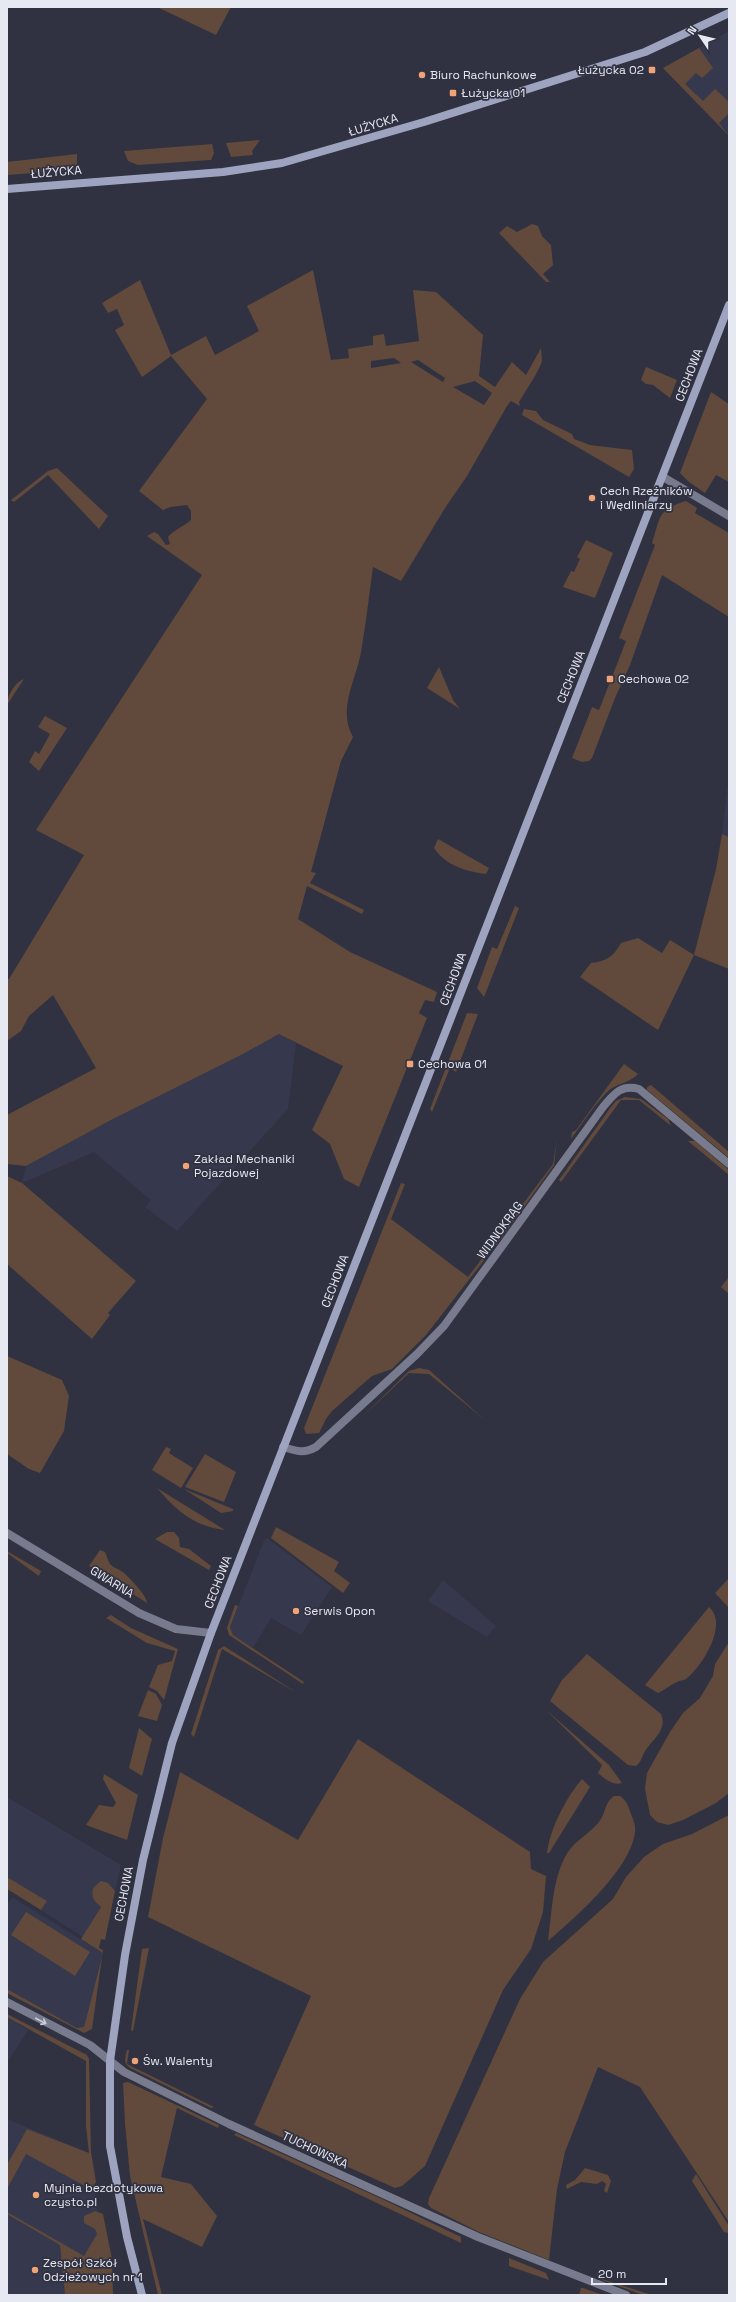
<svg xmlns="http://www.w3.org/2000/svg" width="736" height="2302" viewBox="0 0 736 2302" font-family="'Space Grotesk',sans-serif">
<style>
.built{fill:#36394e}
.green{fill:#61493b;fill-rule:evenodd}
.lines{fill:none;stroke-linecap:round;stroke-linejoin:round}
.street{stroke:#787b8d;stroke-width:8}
.secondary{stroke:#9ea4c0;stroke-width:8}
.oneway{stroke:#cacdd9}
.poi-dot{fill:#efa377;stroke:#303241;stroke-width:1.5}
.labels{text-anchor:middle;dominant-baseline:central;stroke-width:3.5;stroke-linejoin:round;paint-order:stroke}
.poi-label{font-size:12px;fill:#e6e8f2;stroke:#303241;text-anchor:start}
.street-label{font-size:12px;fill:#e6e8f2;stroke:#303241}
</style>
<rect width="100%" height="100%" fill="#303241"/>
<g class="built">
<path d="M729,31V136L663,68Z"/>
<path d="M729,775V837L722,834Z"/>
<path d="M279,1034L296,1043L288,1109L177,1231L145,1207L151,1200L94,1152L22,1183L26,1166L113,1119L243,1054Z"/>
<path d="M267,1538L332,1587L301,1635L271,1618L253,1648L233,1635L230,1627L264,1541Z"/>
<path d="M443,1580L496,1626L487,1637L428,1601Z"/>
<path d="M7,1797L121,1865L115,1891L108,1883L95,1902L101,1906L83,1937L41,1910L47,1901L7,1877Z"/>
<path d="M12,1897L103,1953L84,2027L77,2028L7,1989V1905Z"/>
<path d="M7,2017L28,2030L9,2060L7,2059Z"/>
<path d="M7,2119L89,2153L101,2232L85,2260L60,2246L65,2295H7Z"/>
</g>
<g class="green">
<path d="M157,7H231L216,35Z"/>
<path d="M699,48L713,68L702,78L696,73L685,84L703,101L715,89L729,102V113L719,123L729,136L663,68Z"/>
<path d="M260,140L252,151L253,155L231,157L226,143Z"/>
<path d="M212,144L214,153L211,160L138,165L128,161L124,151Z"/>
<path d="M77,154V164L75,170L7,175V162Z"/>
<path d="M532,224L538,226L542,236L551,245L553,265L543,274L550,282H546L499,233L507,226L517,232Z"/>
<path d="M313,270L331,360L349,358L348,349L373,345V336L384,334L386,346L419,341L413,290L436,292L483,335L479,376L495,387L512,362L526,375L541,348C541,353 543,360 541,364C536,376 526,390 519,402L520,406L511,401L507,406L467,476L445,508L401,581L373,567C369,595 366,624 361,652C356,681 337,709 353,737L341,761L311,872L316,873L310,883L364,910L362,914L307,886L298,919L350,952L437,992L434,1002L425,1000L419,1013L427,1018L359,1187L344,1179L330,1144L312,1130L343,1066L279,1034L243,1054L113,1119L26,1166L7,1164V1115L96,1068L53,995L29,1016L21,1031L7,1041V979H9L84,855L36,830L202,575L147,536L154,532L158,534L166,545L170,544L168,537C175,529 183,527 191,520V511L187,505L170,507L163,510L139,491L207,399L171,356L142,377L115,330L124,325L117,309L108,313L102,303L140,280L171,355L206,336L215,355L259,331L247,306ZM394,358L401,363L371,368V361ZM418,360L445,378L443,382L411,362ZM475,381L492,393L484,405L453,387Z"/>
<path d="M646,367L677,380L670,398L653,385L646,384L641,380Z"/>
<path d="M711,392L729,404V482L716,475L705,493L689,482L680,473Z"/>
<path d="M524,409L536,411L543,420L572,434L574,439L590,445L632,450L634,469L629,477L522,415Z"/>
<path d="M57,468L108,516L99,529L48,475L14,502L11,500L48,471Z"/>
<path d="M686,501L697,508L695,513L729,533V617L662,575L630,665L615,698L592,758L589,761L582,762L572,758L592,707L599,710L626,641L619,638L655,545L652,543C661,516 657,510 686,501Z"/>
<path d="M586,540L613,553L595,598L563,587L571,571L574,572L580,559L577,557Z"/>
<path d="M439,667L453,700L460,709L427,688Z"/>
<path d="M24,679L7,705C7,696 15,682 24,679Z"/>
<path d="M45,716L67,728L39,771L29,762L35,751L39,754L50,734L38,727Z"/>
<path d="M722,834L729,837V969L694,955L658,1030L580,977L591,963C607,961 613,957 621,943L638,938L662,953L670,940L694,955L716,869Z"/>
<path d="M438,839L489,868L486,874C467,872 445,865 434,848Z"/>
<path d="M515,906L519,908L484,997L477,988L492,947L497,949Z"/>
<path d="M467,1013L478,1014L456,1072L450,1068L432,1112L430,1109Z"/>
<path d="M624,1064L638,1074C629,1084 615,1083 606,1093C593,1107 582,1124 571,1139L572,1132L576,1130Z"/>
<path d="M651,1085L729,1152V1158L647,1090V1087Z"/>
<path d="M625,1097L641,1099L668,1119L671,1126L639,1100H621L561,1182L559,1180L611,1107L616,1101Z"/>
<path d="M557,1139L554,1165L503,1236L426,1335L392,1369L372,1376L332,1411L326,1419L319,1433L306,1434L304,1428L401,1183L405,1184L391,1219L468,1277L553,1164Z"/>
<path d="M688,1141H695L729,1170V1175Z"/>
<path d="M7,1176L22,1183L136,1281L108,1313L110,1315L92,1339L7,1264Z"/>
<path d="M729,1277V1294L721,1287Z"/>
<path d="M7,1356L62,1380L69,1396L64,1431L40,1473L29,1469L7,1454Z"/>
<path d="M419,1368L429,1370L485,1420L429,1374L409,1373L360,1419L409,1371Z"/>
<path d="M166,1447L171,1449L169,1453L193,1468L181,1488L152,1470Z"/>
<path d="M205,1454L236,1472L224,1502L185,1487Z"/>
<path d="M157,1488L225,1530C193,1526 177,1511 157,1488Z"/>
<path d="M184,1489L233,1509V1511L221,1513Z"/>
<path d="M276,1527L339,1562L334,1571L350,1583L343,1593L271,1538Z"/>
<path d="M167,1532H174L179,1538L180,1547L189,1549L211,1566L209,1570L155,1539Z"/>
<path d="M100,1550L105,1552C107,1556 108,1561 110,1564C113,1568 120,1569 124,1573C130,1579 147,1595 147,1603L89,1566Z"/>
<path d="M7,1551L41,1571L39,1576L7,1553Z"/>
<path d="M729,1578V1608L715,1593Z"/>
<path d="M235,1605L238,1606L230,1627L233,1635L304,1682L303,1684L229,1635L227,1628Z"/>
<path d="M709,1607C729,1624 702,1667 686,1679C683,1681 680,1680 677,1682C670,1685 665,1690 658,1693L645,1685Z"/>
<path d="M111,1615L131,1628L178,1649L164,1700L157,1691L149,1687L158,1665L172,1661L175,1651L147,1643L106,1618Z"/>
<path d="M729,1642V1793L716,1803L683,1820L668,1825L657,1822L650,1815L645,1789L647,1773L670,1732L683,1713L700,1698L713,1676L715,1664Z"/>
<path d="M224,1646L297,1693L222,1649L194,1737L191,1734L218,1650Z"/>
<path d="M587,1654L661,1714C668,1731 651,1740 644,1753C641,1759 641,1762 636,1766L628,1765L550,1701L562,1680Z"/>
<path d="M148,1690L156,1694L162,1705L157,1721L138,1716Z"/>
<path d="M545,1709L609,1765L622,1783C613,1786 605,1779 598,1773L602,1765Z"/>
<path d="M139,1728L152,1739L142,1776L129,1768Z"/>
<path d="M358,1739L530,1852L531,1869L546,1876L543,1912L531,1949L503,1990L425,2166L402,2186L395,2188L254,2125L311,1996L148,1917L163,1838L180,1772L298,1840Z"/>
<path d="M104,1774L138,1795L127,1840L86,1825L99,1805L113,1807L116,1803L103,1779Z"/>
<path d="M582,1779L590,1787L549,1853H547C550,1828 566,1798 582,1779Z"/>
<path d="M614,1796H620C627,1801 628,1806 631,1814C633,1819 636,1826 635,1832C631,1869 575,1918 548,1941C552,1913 552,1877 568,1852C576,1840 590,1833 599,1822C606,1813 604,1803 614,1796Z"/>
<path d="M729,1815V2222L640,2087L598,2067L565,2152L557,2189L549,2260L479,2232L431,2208L428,2204L429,2198L520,1999L543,1962L613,1899L626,1877L644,1857L663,1844L692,1834Z"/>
<path d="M7,1877L47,1901L41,1910L7,1889Z"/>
<path d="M101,1881L108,1883L115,1891L105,1940L101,1939L99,1948L103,1950L92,2029L84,2033L7,1993V1989L77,2028L84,2027L103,1953L81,1939L101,1907C94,1901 91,1898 93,1888Z"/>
<path d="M26,1912L90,1952L75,1976L11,1935Z"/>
<path d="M149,1948L133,2031L131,2030L142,1949Z"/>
<path d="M7,2014L87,2055L89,2059L91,2152L96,2182L93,2186H85L26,2154L7,2189V2165L27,2129L89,2153L86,2126V2061L7,2017Z"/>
<path d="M127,2050H129L127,2064L214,2107L211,2108L130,2068C123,2063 125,2058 127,2050Z"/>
<path d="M128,2082L219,2125L218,2128L177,2108L161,2177L191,2184L217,2216L202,2247L143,2219L162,2295H158L130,2176L125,2123L123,2083Z"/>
<path d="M236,2133L380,2198L461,2237V2243L234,2135Z"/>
<path d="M585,2168L608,2175L611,2181L607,2193L604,2191L606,2184L602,2181L597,2184L581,2182L567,2189L566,2185L575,2180Z"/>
<path d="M696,2174L729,2226V2233L724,2232L692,2181Z"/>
<path d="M95,2211L103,2214L112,2259L113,2295H65L60,2245L7,2214V2212L84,2256L97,2234L95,2229L84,2223V2216Z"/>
<path d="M509,2258L546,2273L549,2280L509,2266Z"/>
<path d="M599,2269L602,2279L652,2295H643L599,2279L597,2274Z"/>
<path d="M581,2288H583L603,2295H579Z"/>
</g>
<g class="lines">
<g class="street">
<path d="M663,477L729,516"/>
<path d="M283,1447C296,1451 304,1454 316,1447L417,1354L444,1326L603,1107C614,1094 621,1084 639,1089L729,1164"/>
<path d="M7,1533L139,1613L176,1629L211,1633"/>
<path d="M7,2002L90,2045L124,2072L229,2124L478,2237L626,2295"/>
</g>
<g class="secondary">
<path d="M7,189L223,172L282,163L424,122L645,52L729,13"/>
<path d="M142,2295L127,2237L110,2146V2061L125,1955L143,1860L172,1743L211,1633L729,305"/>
</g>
</g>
<defs><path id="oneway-shaft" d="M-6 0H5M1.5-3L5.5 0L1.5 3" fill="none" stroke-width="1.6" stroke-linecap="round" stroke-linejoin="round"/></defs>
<use class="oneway" href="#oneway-shaft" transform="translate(41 2021) rotate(28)"/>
<g class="poi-dot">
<rect x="648" y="66" width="8" height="8" rx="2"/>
<circle cx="422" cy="75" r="4"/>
<rect x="449" y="89" width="8" height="8" rx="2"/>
<circle cx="592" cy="498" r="4"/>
<rect x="606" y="675" width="8" height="8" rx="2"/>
<rect x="406" y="1060" width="8" height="8" rx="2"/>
<circle cx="186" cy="1166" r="4"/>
<circle cx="296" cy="1611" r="4"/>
<circle cx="135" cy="2061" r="4"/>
<circle cx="36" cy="2195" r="4"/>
<circle cx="35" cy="2270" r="4"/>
</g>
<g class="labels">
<g class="poi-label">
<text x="644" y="70" text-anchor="end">Łużycka 02</text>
<text x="430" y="75">Biuro Rachunkowe</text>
<text x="461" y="93">Łużycka 01</text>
<text x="600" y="491">Cech Rzeźników<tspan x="600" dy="14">i Wędliniarzy</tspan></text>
<text x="618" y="679">Cechowa 02</text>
<text x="418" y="1064">Cechowa 01</text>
<text x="194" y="1159">Zakład Mechaniki<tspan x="194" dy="14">Pojazdowej</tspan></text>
<text x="304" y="1611">Serwis Opon</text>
<text x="143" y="2061">Św. Walenty</text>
<text x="44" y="2188">Myjnia bezdotykowa<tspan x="44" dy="14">czysto.pl</tspan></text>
<text x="43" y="2263">Zespół Szkół<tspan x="43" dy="14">Odzieżowych nr 1</tspan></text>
</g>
<g class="street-label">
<text transform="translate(373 125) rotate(-17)">ŁUŻYCKA</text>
<text transform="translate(56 172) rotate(-5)">ŁUŻYCKA</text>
<text transform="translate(689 375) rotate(-69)">CECHOWA</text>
<text transform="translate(571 677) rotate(-68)">CECHOWA</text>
<text transform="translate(453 979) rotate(-70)">CECHOWA</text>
<text transform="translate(500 1230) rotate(-54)">WIDNOKRĄG</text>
<text transform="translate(335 1281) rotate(-69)">CECHOWA</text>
<text transform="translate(112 1582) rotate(32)">GWARNA</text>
<text transform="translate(218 1582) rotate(-69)">CECHOWA</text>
<text transform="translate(124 1894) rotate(-79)">CECHOWA</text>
<text transform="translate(315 2150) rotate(25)">TUCHOWSKA</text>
</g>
</g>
<rect width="736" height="2302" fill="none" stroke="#e6e8f2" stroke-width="16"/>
<g transform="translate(700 36) rotate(305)" stroke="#303241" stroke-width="3" paint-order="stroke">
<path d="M0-3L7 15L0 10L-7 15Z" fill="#e6e8f2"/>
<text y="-6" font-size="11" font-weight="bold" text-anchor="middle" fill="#e6e8f2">N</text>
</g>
<path d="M592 2278v6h74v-6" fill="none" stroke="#e6e8f2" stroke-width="2"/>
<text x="598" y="2278" font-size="12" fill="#e6e8f2" stroke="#303241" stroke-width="3" paint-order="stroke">20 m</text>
</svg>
